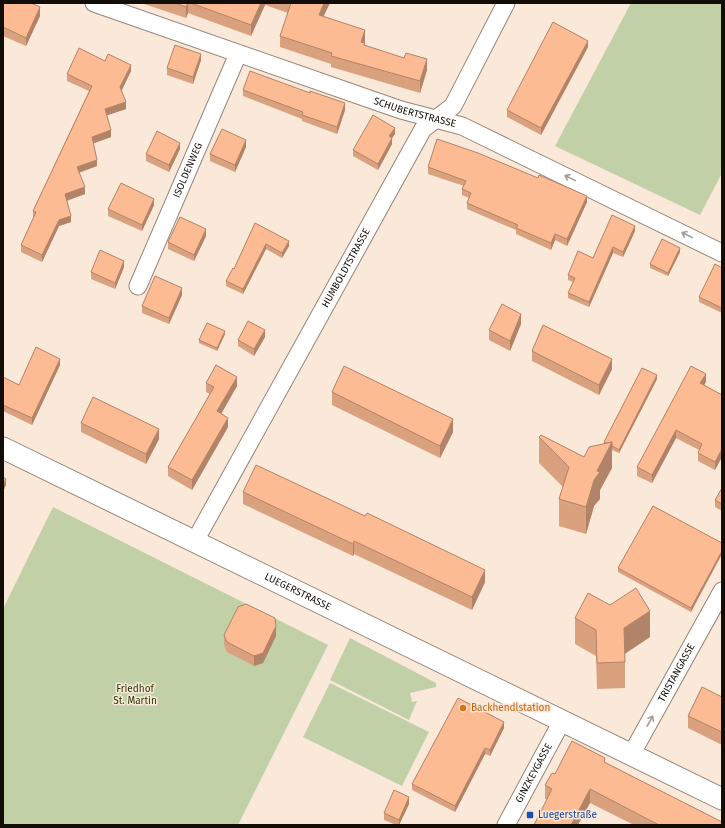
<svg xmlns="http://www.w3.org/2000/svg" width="725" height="828" viewBox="0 0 725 828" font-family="'Fira Sans',sans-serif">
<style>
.green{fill:#c1d0a6}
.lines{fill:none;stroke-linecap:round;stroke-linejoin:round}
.minor-casing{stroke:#958577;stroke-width:19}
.tertiary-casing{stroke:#958577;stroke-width:23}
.minor{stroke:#fff;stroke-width:17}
.tertiary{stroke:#fff;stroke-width:21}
.wall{fill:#daa17f}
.shaded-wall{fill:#b18368}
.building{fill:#fdbb94;stroke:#b18368}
.oneway{stroke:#a19e9c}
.food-dot{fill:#e8710a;stroke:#fae8d8;stroke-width:1.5}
.transit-dot{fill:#1a4fb4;stroke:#fae8d8;stroke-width:1.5}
.labels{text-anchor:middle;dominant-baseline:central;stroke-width:3;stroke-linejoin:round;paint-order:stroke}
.street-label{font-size:10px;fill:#130d08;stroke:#fae8d8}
.park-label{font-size:10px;fill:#293704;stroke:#fae8d8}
.food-label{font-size:10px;fill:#c56008;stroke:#fae8d8;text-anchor:start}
.transit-label{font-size:10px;fill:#164399;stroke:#fae8d8;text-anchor:start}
</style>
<rect width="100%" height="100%" fill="#fae8d8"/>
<g class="green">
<path d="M631,3H722V173L700,215L555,146Z"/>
<path d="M53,507L328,645L238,825H3V609Z"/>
<path d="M350,638L436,683V687L410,693L412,702L417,701L409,720L330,680Z"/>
<path d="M330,683L429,732L402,786L303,737Z"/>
</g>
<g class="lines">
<g class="minor-casing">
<g id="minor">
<path id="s1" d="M94,3L401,110L462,126L722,253"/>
<path id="s2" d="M138,286L238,54"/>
<path id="s3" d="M195,541L423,129L453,106L506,3"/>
<path id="s4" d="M631,755L722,591"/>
<path id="s5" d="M506,825L562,721"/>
</g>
</g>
<g class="tertiary-casing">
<g id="tertiary">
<path id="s6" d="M3,448L722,799"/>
</g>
</g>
<use href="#minor" class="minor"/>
<use href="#tertiary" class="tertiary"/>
</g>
<g class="wall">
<path d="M3,3L40,16L26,46L3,36Z"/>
<path d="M141,3H330L323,16L365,41L364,42L365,45L427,70L420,93L331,67V64L280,47V36L288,13L265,5L251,36L188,13L186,18Z"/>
<path d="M588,47L541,135L507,117V110Z"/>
<path d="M201,60L193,84L167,75V68Z"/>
<path d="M105,61L131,71L121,91L126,109L107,115L111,137L93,143L97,166L79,173L85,194L67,201L71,222L59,226L42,262L21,252V245L34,218H33V211L89,91L67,81V74Z"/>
<path d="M243,90L345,110L337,134L302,121V119L243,96Z"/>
<path d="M395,134L392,138V144L378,170L353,156V150Z"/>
<path d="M246,147L235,172L210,161V154Z"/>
<path d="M180,149L169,172L146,161V154Z"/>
<path d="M428,167L587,202L567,246L555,240L551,250L516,234V230L467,209V203L469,198L462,195V189L464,186L428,174Z"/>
<path d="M154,205L142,231L108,216V209Z"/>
<path d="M255,223L289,246L282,258L266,249L243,294L226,286V281L234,269Z"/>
<path d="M635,231L623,257L613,253L589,307L568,298V293L573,282L568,280V275L593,258Z"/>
<path d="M206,236L194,261L168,249V242Z"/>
<path d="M680,252L668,276L650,268V264Z"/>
<path d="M124,267L115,289L91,279V272Z"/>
<path d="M722,268V313L699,302V297Z"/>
<path d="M182,295L169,324L142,313V306Z"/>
<path d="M521,324L510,351L489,340V330Z"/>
<path d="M225,334L217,351L199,343V340Z"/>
<path d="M265,337L254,356L238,346V340Z"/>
<path d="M532,351L612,369L599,395L532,361Z"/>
<path d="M60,365L32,425L3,411V377L19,385Z"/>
<path d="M657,379L619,453L612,450V468L600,490V499L594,506L586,534L559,526V499L563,487L539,463V437L584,457L604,444V442Z"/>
<path d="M706,382L704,385L722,395L715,470L698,461V453L699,450L676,438L652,483L637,476V467Z"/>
<path d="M206,383L237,386L221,414L228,427L192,490L168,476V467L210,394L206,392Z"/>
<path d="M332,392L453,432L440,458L332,405Z"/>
<path d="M81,423L159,439L146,464L81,432Z"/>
<path d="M722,488V511L715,507V500Z"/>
<path d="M243,492L485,582L472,610L354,554L353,556L243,504Z"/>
<path d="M722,543L691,612L618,572V568Z"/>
<path d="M575,618L650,637L625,654V688L597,689L596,656L575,644Z"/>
<path d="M224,635L276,636L263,663L254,666L227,652L224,644Z"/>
<path d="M722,697V745L688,728V716Z"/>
<path d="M504,728L490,756L485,754L455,812L412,790V784Z"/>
<path d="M605,762L722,825H634L590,803L547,799H545V785L555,774Z"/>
<path d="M409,804L399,825H396L384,820V813Z"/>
</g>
<g class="shaded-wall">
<path d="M188,3V13L186,18V7Z"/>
<path d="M261,3H265V5L251,36V25Z"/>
<path d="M324,3H330L319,26V15Z"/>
<path d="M40,7V16L26,46V38Z"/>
<path d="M365,30V41L361,53V42Z"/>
<path d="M588,41V47L541,135V128Z"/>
<path d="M201,54V60L193,84V77Z"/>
<path d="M427,59V70L420,93V81Z"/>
<path d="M131,65V71L120,94V87Z"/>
<path d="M126,102V109L105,116V109Z"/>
<path d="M345,103V110L337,134V127Z"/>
<path d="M395,128V134L389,142V136Z"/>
<path d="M111,130V137L92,144V137Z"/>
<path d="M392,138V144L378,170V164Z"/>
<path d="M246,140V147L235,172V165Z"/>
<path d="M180,143V149L169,172V165Z"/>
<path d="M97,160V166L77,173V167Z"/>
<path d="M85,187V194L65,201V194Z"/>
<path d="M587,196V202L567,246V239Z"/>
<path d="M154,199V205L142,231V225Z"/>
<path d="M71,216V222L59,226L42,262V255L59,220Z"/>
<path d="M635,226V231L623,257V252Z"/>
<path d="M206,229V236L194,261V255Z"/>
<path d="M555,234V240L551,250V243Z"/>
<path d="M289,241V246L282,258V253Z"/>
<path d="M266,244V249L243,294V289Z"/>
<path d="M613,247V253L589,307V302Z"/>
<path d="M680,248V252L668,276V273Z"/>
<path d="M124,261V267L115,289V283Z"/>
<path d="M182,288V295L169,324V318Z"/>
<path d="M521,314V324L510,351V341Z"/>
<path d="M265,330V337L254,356V349Z"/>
<path d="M225,331V334L217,351V348Z"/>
<path d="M60,359V365L32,425V418Z"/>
<path d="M612,359V369L599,395V385Z"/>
<path d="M706,374V382L700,392V383Z"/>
<path d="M657,375V379L619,453V450Z"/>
<path d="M237,377V386L217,421V411Z"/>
<path d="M228,418V427L192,490V480Z"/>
<path d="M453,419V432L440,458V446Z"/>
<path d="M159,429V439L146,464V454Z"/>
<path d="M676,430V438L652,483V475Z"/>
<path d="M612,442V468L600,490V499L594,506L586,534V507L597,471Z"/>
<path d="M722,449V457L715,470V462Z"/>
<path d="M6,479V485L3,492V485Z"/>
<path d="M354,541V554L353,556V544Z"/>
<path d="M722,551V554L691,612V608Z"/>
<path d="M485,570V582L472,610V597Z"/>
<path d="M650,611V637L624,654V628Z"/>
<path d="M276,626V636L263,663L254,666V656Z"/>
<path d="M504,722V728L490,756V750Z"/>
<path d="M485,748V754L455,812V806Z"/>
<path d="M590,789V803L578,825H571Z"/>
<path d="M409,797V804L399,825V820Z"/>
</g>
<g class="building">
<path d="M3,3H31L40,7L26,38L3,27Z"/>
<path d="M175,3H188L186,7Z"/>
<path d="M191,3H261L251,25Z"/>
<path d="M291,3H324L319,15L365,30L361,42L365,43L364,45L404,58L406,53L427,59L420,81L331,56L332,53L280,36Z"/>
<path d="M553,22L588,41L541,128L507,110Z"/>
<path d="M175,45L201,54L193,77L167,68Z"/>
<path d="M79,48L105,61L108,54L131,65L120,87L126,102L105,109L111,130L92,137L97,160L77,167L85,187L65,194L71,216L59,220L42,255L21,245L36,212L33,211L92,86L67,74Z"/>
<path d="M250,71L310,93V91L345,103L337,127L302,115L303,112L243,90Z"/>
<path d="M373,115L395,128L389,136L392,138L378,164L353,150Z"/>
<path d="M222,129L246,140L235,165L210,154Z"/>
<path d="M157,131L180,143L169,165L146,154Z"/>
<path d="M437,139L478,153L538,178L539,175L587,196L567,239L555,234L551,243L516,228L518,225L467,203L471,193L462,189L466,181L428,167Z"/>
<path d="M121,183L154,199L142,225L108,209Z"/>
<path d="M612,215L635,226L623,252L613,247L589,302L568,293L575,278L568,275L578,251L593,258Z"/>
<path d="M180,217L206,229L194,255L168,242Z"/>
<path d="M255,223L289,241L282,253L266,244L243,289L226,281L233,268L234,269Z"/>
<path d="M662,239L680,248L668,273L650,264Z"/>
<path d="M100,250L124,261L115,283L91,272Z"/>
<path d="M715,264L722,268V308L699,297Z"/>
<path d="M155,276L182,288L169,318L142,306Z"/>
<path d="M502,304L521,314L510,341L489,330Z"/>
<path d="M248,321L265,330L254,349L238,340Z"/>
<path d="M207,323L225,331L217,348L199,340Z"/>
<path d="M543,325L612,359L599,385L532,351Z"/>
<path d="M36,347L60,359L32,418L3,405V377L19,385Z"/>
<path d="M216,365L237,377L217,411L228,418L192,480L168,467L214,387L206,383Z"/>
<path d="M344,366L453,419L440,446L332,392Z"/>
<path d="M691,366L706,374L700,383L722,395V449L715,462L698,453L702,444L676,430L652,475L637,467Z"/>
<path d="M642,368L657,375L619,450L612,446V442L606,443L604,442Z"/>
<path d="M93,397L159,429L146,454L81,423Z"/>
<path d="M541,435L584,457L589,447L612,442L597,471L600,472L594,480L586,507L559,499L569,467L539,437Z"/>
<path d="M256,465L365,516L367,513L485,570L472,597L354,541L353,544L243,492Z"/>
<path d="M3,477L6,479L3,485Z"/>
<path d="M722,488V504L715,500Z"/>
<path d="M653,506L722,543V551L691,608L618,568Z"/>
<path d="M636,588L650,611L624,628L625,662L597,663L596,630L575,618L588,593L610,605Z"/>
<path d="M246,604L275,618L276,626L263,653L254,656L227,642L224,635L238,607Z"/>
<path d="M702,687L722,697V732L688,716Z"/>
<path d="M458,698L504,722L490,750L485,748L455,806L412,784Z"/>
<path d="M572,741L605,758L604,762L722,822V825H659L590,789L571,825H534L552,789L545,785L552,773L555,774Z"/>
<path d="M394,790L409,797L399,820L384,813Z"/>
</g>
<defs><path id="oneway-shaft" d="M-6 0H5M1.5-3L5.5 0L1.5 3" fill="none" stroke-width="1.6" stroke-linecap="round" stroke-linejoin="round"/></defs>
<g class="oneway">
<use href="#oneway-shaft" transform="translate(570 178) rotate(-154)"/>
<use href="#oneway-shaft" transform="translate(687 235) rotate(-154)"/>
<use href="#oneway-shaft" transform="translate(650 721) rotate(-61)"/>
</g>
<circle class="food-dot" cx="463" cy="708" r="4"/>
<rect class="transit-dot" x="526" y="811" width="8" height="8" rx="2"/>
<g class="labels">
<g class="street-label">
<text stroke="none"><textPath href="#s1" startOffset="339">SCHUBERTSTRASSE</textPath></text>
<text stroke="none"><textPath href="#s2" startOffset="126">ISOLDENWEG</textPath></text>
<text stroke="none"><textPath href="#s3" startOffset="312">HUMBOLDTSTRASSE</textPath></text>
<text stroke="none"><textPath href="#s6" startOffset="328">LUEGERSTRASSE</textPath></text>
<text stroke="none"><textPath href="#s4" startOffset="94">TRISTANGASSE</textPath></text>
<text stroke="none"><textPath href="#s5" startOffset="59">GINZKEYGASSE</textPath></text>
</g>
<g class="park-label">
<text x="135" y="689">Friedhof<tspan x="135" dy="12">St. Martin</tspan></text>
</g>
<g class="food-label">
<text x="471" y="708">Backhendlstation</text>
</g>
<g class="transit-label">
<text x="538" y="815">Luegerstraße</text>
</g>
</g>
<rect width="725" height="828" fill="none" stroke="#130d08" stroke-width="8"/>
</svg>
